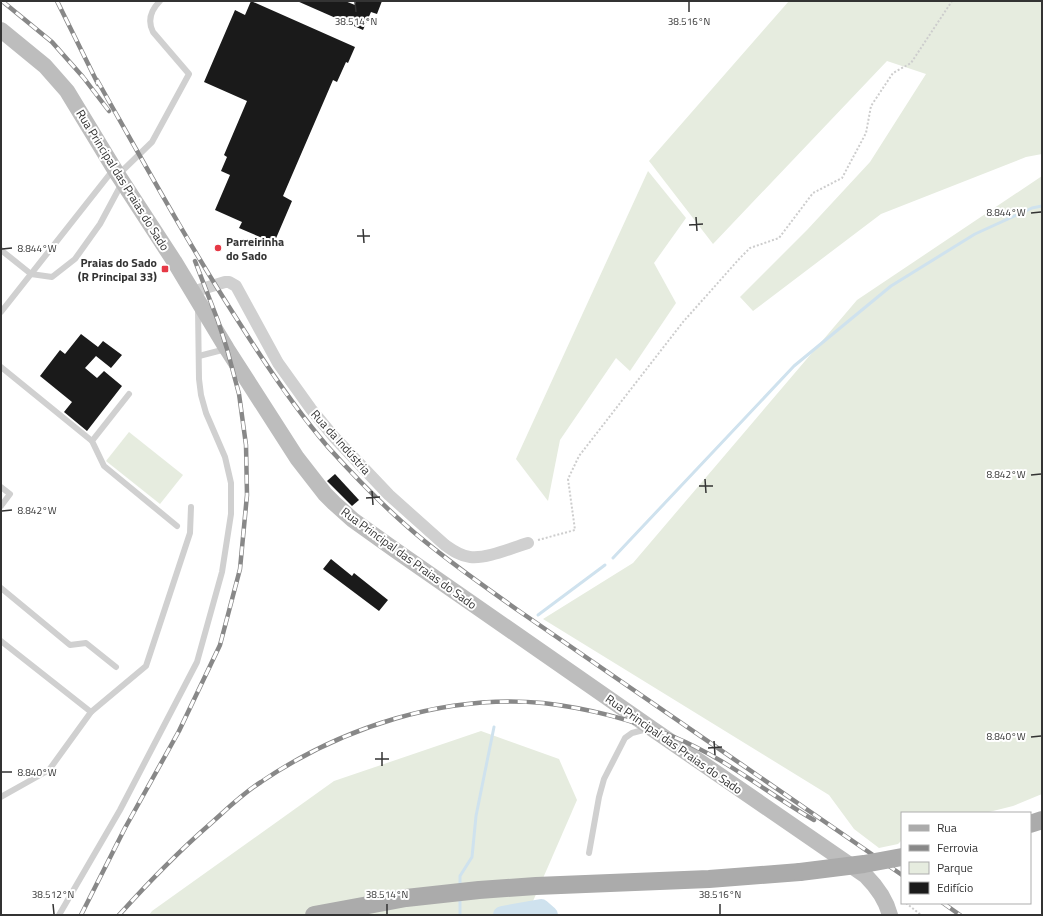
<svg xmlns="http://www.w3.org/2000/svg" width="1043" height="916" viewBox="0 0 1043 916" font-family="'Titillium Web',sans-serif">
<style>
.green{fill:#e6ecdf}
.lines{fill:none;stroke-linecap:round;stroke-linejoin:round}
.stream{stroke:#cfe2ee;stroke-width:3}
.river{stroke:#cfe2ee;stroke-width:18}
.building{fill:#1a1a1a}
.path{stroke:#cdcdcd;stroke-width:2;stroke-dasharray:2 2;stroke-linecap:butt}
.lane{stroke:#d0d0d0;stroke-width:6}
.street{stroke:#d0d0d0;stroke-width:12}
.secondary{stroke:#bdbdbd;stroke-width:16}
.primary{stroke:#ababab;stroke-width:18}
.rail-casing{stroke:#888;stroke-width:4.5}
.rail{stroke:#fff;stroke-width:3;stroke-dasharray:9;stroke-linecap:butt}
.primary-bridge{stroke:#ababab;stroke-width:18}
.ticks{fill:none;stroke:#333;stroke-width:1.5}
.poi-dot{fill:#e63946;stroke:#fff;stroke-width:1.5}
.labels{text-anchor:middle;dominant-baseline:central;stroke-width:4;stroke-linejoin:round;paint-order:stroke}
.street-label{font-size:12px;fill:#333;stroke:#fff}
.poi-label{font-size:12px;font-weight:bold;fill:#333;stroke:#fff;text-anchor:start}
.ticks-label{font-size:10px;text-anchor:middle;fill:#333;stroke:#fff;stroke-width:4;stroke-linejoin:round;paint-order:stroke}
</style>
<rect width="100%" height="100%" fill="#fff"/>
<g class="green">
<path d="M789,1H1042V154L1026,157L881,214L753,311L740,297L807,230L870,162L926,74L887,61L713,244L649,161Z"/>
<path d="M648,171L686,218L654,263L676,303L630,371L616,358L560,440L548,501L516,459Z"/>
<path d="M1042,176V794L1013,806L985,813H902V840L898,844L879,848L854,829L829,795L543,619L633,563L857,300Z"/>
<path d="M129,432L183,475L160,504L106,461Z"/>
<path d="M481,731L559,759L577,800L527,915H149L152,911L334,781Z"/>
</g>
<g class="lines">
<g class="stream">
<path d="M613,558L794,366L891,286L975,234L1032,208L1042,206"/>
<path d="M538,615L605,565"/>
<path d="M460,886V876L472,857L476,816L494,727"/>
<path d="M460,915V897"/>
</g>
<path class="river" d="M502,915L541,908L549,915"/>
</g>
<g class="building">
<path d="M251,1L355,47L348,63L346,62L337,82L333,80L283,196L292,201L274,243L239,228L242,222L215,210L230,175L221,171L227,157L224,155L247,101L204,82L235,10L245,15Z"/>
<path d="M297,1H345L355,5L356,1H382L377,14L371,12L363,30Z"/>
<path d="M81,334L98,347L103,341L122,355L111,368L96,356L85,368L97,378L104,371L122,386L87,431L64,412L72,402L40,376L60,350L65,354Z"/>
<path d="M335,474L359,500L352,506L327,481Z"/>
<path d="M331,559L352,576L354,573L388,600L379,611L323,569Z"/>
</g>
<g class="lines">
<g class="path">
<path d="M538,540L575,530L568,479L579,456L683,322L740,258L750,248L779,238L813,193L842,178L866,133L871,106L893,73L911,63L952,1"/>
<path d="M906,903L921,915"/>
</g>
<g class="lane">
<path d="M119,174L152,142L189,74L153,32C147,20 151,10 160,1"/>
<path d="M1,250L31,274L52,277L75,259L100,224L122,183"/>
<path d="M1,312L113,170"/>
<path d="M199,356L226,349"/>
<path d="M1,367L92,441"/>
<path d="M129,394L92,441L104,466L177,526"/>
<path d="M1,487L10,494L1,506"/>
<path d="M1,588L70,645L86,643L116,667"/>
<path d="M1,641L91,712L49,770L1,797"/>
<path d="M91,712L146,666L190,533L191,507"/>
<path d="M589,853L599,797L604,779L625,738L632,733L647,729"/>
<path d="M59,915L120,810L197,662L222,572L231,514V483L225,457L206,413L201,395L199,379L198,309"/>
</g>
<path class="street" d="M192,292L225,282H229L236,286L278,363L311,409L334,437L389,495L445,545C452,550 460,556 470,557C487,559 511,548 528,543"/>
<path class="secondary" d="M1,30L45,66L67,91L118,175L174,261L227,349L297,458L325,494L334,503L353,520L395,550L651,728L866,876C877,887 886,900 890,915"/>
<g class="primary">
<path d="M1030,824L1042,820"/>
<path d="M314,915L406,898L479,890L536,886L709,879L800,872"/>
</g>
<g class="rail-casing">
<g id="rail">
<path d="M2,1L52,42L83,77L109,111"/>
<path d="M57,1L98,84"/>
<path d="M97,80C144,163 190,247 242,327C268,368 296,410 328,447C356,478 385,508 416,534C449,562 484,586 519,611L902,875"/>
<path d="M943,903L960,915"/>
<path d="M81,915L125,828L179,731L220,645L240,569L247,495L246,445L239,394L227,349L218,321L195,261"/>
<path d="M119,915C148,883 177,853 209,825C226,810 242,794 261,782C342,727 445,694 543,703C587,708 633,720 674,737C725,758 767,793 814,820"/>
</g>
</g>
<use href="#rail" class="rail"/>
<path class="primary-bridge" d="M800,872L864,864L902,857"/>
</g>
<path class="ticks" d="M355,2L356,12M689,2V12M1031,213L1041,212M696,217L697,231M689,225L703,224M363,229L364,243M357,236H370M2,249L12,248M1031,475L1041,474M705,479L706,493M699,486H713M372,491L373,505M366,498L380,497M2,511L12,510M1031,737L1041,736M714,741L715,755M708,748L722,747M382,752V766M375,759H389M2,772H12M53,904L54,914M387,904V914M720,904V914"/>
<g class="poi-dot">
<circle cx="218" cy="248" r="4"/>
<rect x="161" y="265" width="8" height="8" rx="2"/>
</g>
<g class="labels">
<g class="street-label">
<text transform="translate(123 180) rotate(58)">Rua Principal das Praias do Sado</text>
<text transform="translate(341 442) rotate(48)">Rua da Indústria</text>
<text transform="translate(409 558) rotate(36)">Rua Principal das Praias do Sado</text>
<text transform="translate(674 744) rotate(35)">Rua Principal das Praias do Sado</text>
</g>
<g class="poi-label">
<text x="226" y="241">Parreirinha<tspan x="226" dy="14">do Sado</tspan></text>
<text x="157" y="262" text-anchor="end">Praias do Sado<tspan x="157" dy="14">(R Principal 33)</tspan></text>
</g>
</g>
<g class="ticks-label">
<text x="356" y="25">38.514°N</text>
<text x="689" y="25">38.516°N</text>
<text x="1006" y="216">8.844°W</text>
<text x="37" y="252">8.844°W</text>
<text x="1006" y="478">8.842°W</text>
<text x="37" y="514">8.842°W</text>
<text x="1006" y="740">8.840°W</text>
<text x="37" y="776">8.840°W</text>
<text x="53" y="898">38.512°N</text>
<text x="387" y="898">38.514°N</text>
<text x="720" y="898">38.516°N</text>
</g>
<rect width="1043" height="916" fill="none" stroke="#333333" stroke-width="4"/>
<rect x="901" y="812" width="130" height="92" fill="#ffffff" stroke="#adadad"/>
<rect x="909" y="825" width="20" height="6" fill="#ababab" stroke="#adadad"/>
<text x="937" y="832" font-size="12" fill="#333333">Rua</text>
<rect x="909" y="845" width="20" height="6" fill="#888888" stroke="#adadad"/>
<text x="937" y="852" font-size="12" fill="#333333">Ferrovia</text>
<rect x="909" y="862" width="20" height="12" fill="#e6ecdf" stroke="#adadad"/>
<text x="937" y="872" font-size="12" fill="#333333">Parque</text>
<rect x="909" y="882" width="20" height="12" fill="#1a1a1a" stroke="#adadad"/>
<text x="937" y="892" font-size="12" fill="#333333">Edifício</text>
</svg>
